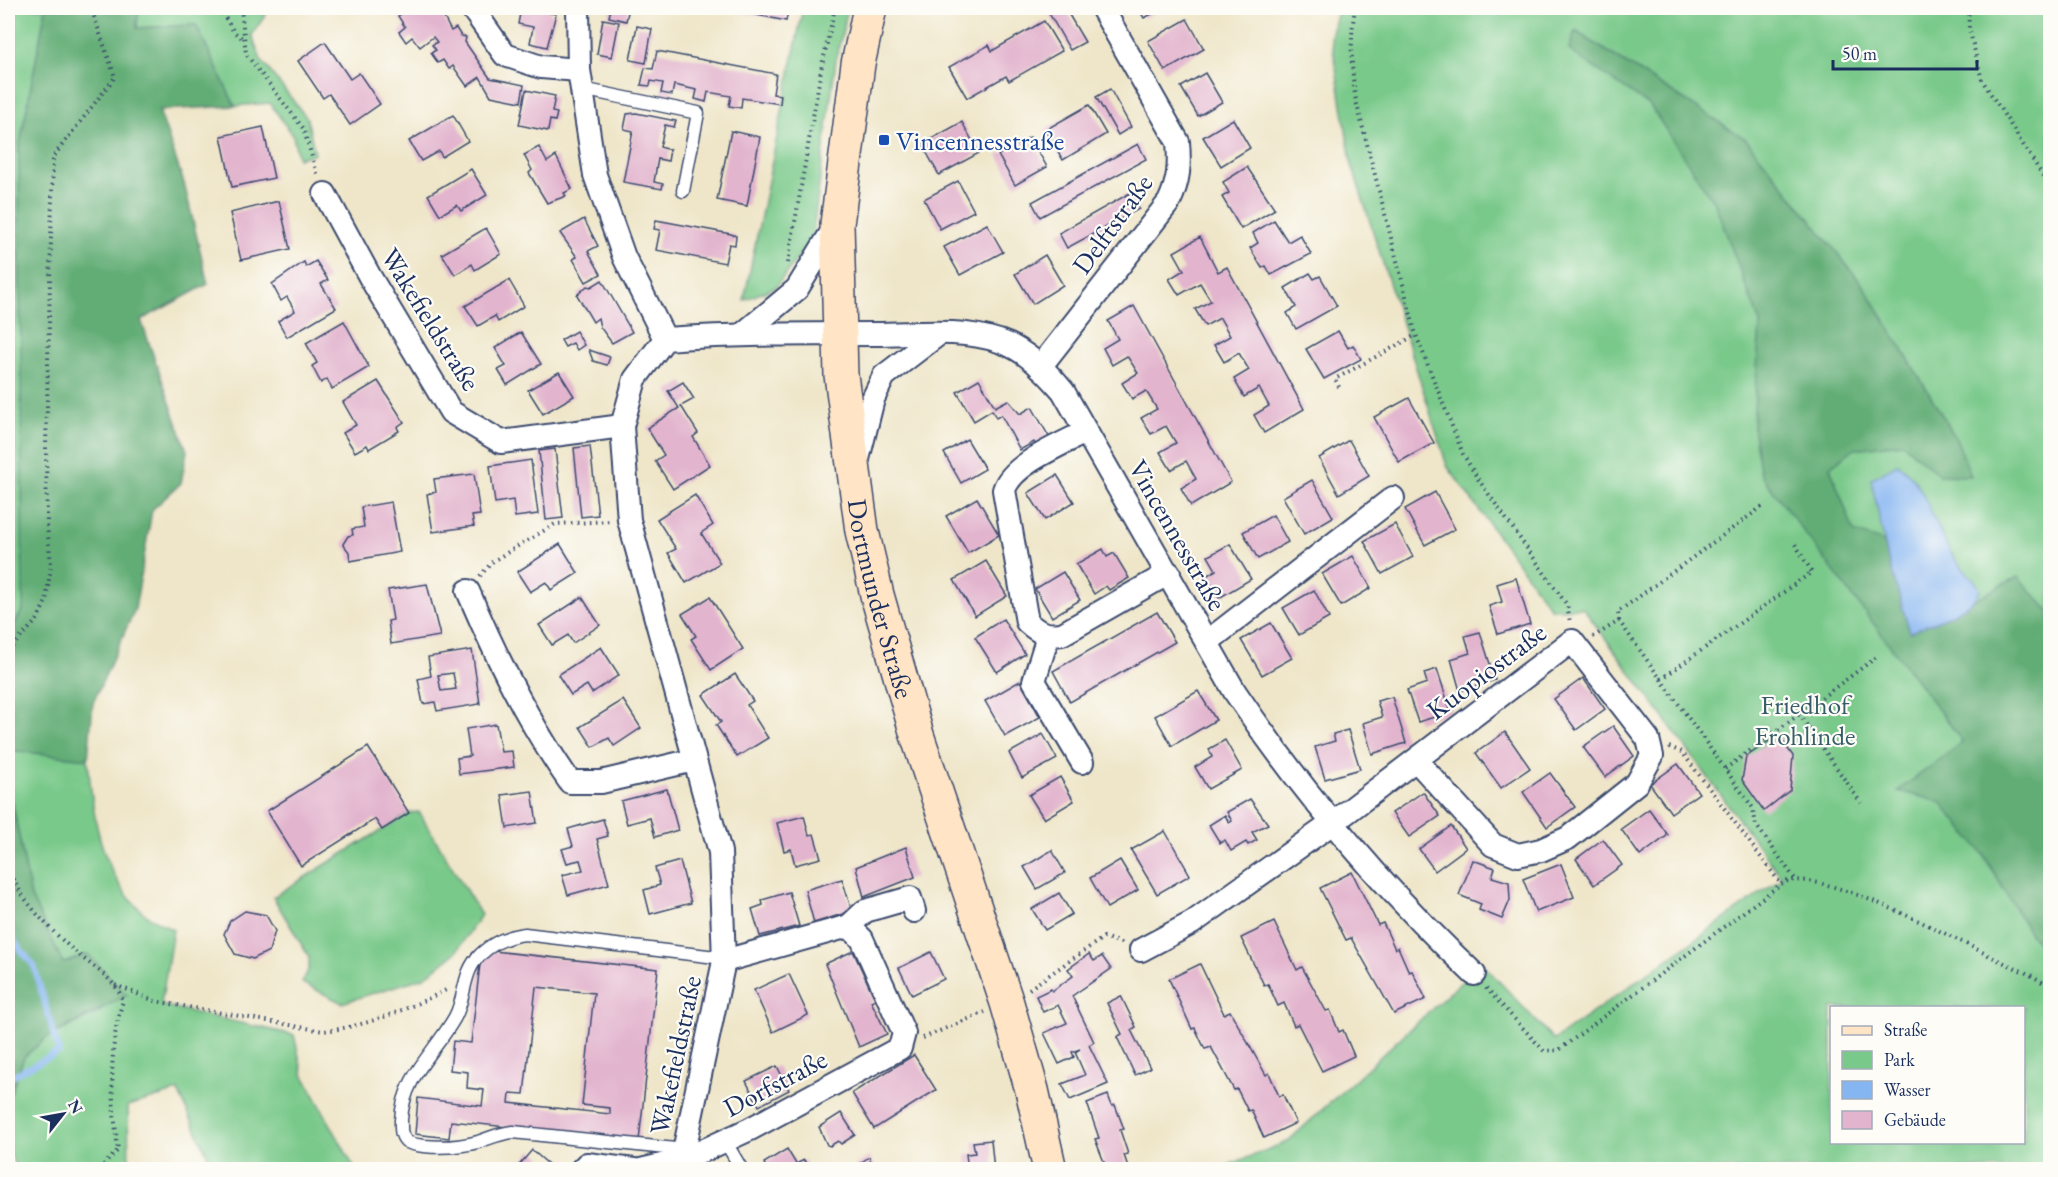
<svg xmlns="http://www.w3.org/2000/svg" width="2058" height="1177" viewBox="0 0 2058 1177" font-family="'EB Garamond',serif">
<style>
.green{fill:#79c98a;stroke:#4a7c74;stroke-width:1.5;fill-rule:evenodd}
.forest{fill:#62ad76;stroke:#3e6e6a;stroke-width:1.5}
.water{fill:#86b6f2;stroke:#5072a8;stroke-width:1.5}
.lines{fill:none;stroke-linecap:round;stroke-linejoin:round}
.stream{stroke:#86b6f2;stroke-width:6}
.building{fill:#e2b4cd;fill-rule:evenodd}
.lane-casing{stroke:#3b4a6e;stroke-width:15}
.street-casing{stroke:#3b4a6e;stroke-width:26}
.secondary-casing{stroke:#3b4a6e;stroke-width:36}
.path{stroke:#3b4a6e;stroke-width:4;stroke-dasharray:1.5 4.5;stroke-linecap:butt}
.lane{stroke:#fff;stroke-width:12}
.street{stroke:#fff;stroke-width:22}
.secondary{stroke:#ffe4c6;stroke-width:33}
.transit-dot{fill:#1a4fb4;stroke:#fdfcf7;stroke-width:2}
.labels{text-anchor:middle;dominant-baseline:central;stroke-width:4.5;stroke-linejoin:round;paint-order:stroke}
.transit-label{font-size:27px;fill:#164399;stroke:#fdfcf7;text-anchor:start}
.street-label{font-size:27px;fill:#1b2f5e;stroke:#fdfcf7}
.park-label{font-size:27px;fill:#375d6b;stroke:#fdfcf7}
</style>
<rect width="100%" height="100%" fill="#fdfcf7"/>
<filter id="ink" filterUnits="userSpaceOnUse"><feTurbulence type="fractalNoise" baseFrequency=".0167" numOctaves="2"/><feDisplacementMap in="SourceGraphic" scale="12" xChannelSelector="R" yChannelSelector="G"/><feConvolveMatrix kernelMatrix="1 2 1 2 8 2 1 2 1" color-interpolation-filters="sRGB"/></filter>
<filter id="wash" filterUnits="userSpaceOnUse"><feTurbulence type="fractalNoise" baseFrequency=".008" numOctaves="4" result="noise"/><feDisplacementMap in="SourceGraphic" scale="24" xChannelSelector="R" yChannelSelector="G"/><feGaussianBlur stdDeviation="1.35" result="paint"/><feColorMatrix in="noise" values="0 0 0 0 0 0 0 0 0 0 0 0 0 0 0 0 0 1.4 0 .05"/><feComposite in="paint" operator="in"/></filter>
<g filter="url(#wash)">
<rect width="100%" height="100%" fill="#efe6c9"/>
<g class="green">
<path d="M8,8H46L19,149L23,610L8,635Z"/>
<path d="M138,8H270L252,35L261,60L307,118L315,154L298,158L293,136L270,103L235,106L196,25L137,28Z"/>
<path d="M803,8H848L836,60L812,239L776,287L744,300Z"/>
<path d="M1339,8H2050V1169L1216,1170L1287,1142L1482,963L1554,1040L1782,878L1583,608L1551,609L1447,466L1351,162L1331,36ZM1832,1008H2024V1142H1832Z"/>
<path d="M8,750L88,759C92,813 100,876 145,914C153,920 164,925 173,930L161,1005L294,1035L303,1074L355,1169H214L178,1091L128,1106L129,1169H17L8,1148V1100L24,1057L46,1038L101,1011L63,963L31,897L12,801L8,797Z"/>
<path d="M419,812L481,915L456,952L425,977L342,1003L302,983L309,968V957L273,897L409,813Z"/>
</g>
<g class="forest">
<path d="M46,8H138L137,28L196,25L235,106L159,110L184,183L208,284L141,320L187,451L181,483L152,510L135,609L93,703L88,759L8,750V635L23,610L19,149Z"/>
<path d="M1575,31L1746,139L1866,289L1956,438L1971,476L1939,475L1902,443L1854,449L1830,467L1854,532L1884,542L1910,632C1948,616 1981,595 2018,577L2050,612V960L2029,932L1983,854L1941,802L1898,791L1963,742L1761,475L1753,427L1760,323L1715,204L1651,107L1569,50Z"/>
<path d="M8,797L12,801L31,897L63,963L88,954L127,995L46,1038L24,1057L8,1100Z"/>
</g>
<path class="water" d="M1897,464C1927,480 1937,540 1959,564C1967,574 1975,577 1980,590C1974,609 1928,624 1910,632L1888,559L1871,479Z"/>
<g class="lines">
<path class="stream" d="M8,922L16,944L34,966L59,1052L8,1078"/>
</g>
<g id="blocks">
<g class="building">
<path d="M410,8H439L451,31L456,28L461,36L466,37L465,42L490,78L524,85L521,102L491,96L480,77L467,86L453,66L449,69L443,60L438,63L431,53L436,50L432,45L437,42L433,37L420,47L412,37L406,42L399,32L405,27L398,16Z"/>
<path d="M521,8H551L550,13L556,14L547,47L530,43L533,27L518,24Z"/>
<path d="M611,8H629L626,21L609,17Z"/>
<path d="M723,8H789L786,21Z"/>
<path d="M1046,8H1065L1085,42L1070,50Z"/>
<path d="M1138,8H1164L1144,18Z"/>
<path d="M603,19L619,22L612,57L597,54Z"/>
<path d="M1187,19L1204,49L1165,71L1148,41Z"/>
<path d="M1044,21L1062,51L1009,81L1006,76L967,98L949,67L989,45L992,51Z"/>
<path d="M637,26L652,29L646,63L630,60Z"/>
<path d="M325,42L350,79L359,73L380,104L350,125L329,94L323,98L298,61Z"/>
<path d="M657,51L776,74L773,94L781,95L780,104L742,98L741,108L729,106L731,96L708,92L706,102L695,99L697,90L674,85L672,95L661,93L663,83L651,81L650,86L641,85L645,68L653,69Z"/>
<path d="M1205,73L1222,102L1198,116L1181,87Z"/>
<path d="M1110,89L1131,127L1118,135L1096,97Z"/>
<path d="M526,90L555,96L552,112L557,113L555,121L550,120L548,131L519,125Z"/>
<path d="M1089,105L1106,134L1063,160L1045,130Z"/>
<path d="M636,113L676,121L674,127L665,125L660,147L670,150L668,161L658,159L656,170L654,182L663,184L662,189L623,182L633,131L624,129L627,114Z"/>
<path d="M453,115L468,141L442,157L439,151L421,161L409,141Z"/>
<path d="M1233,119L1250,148L1221,166L1203,137Z"/>
<path d="M962,122L979,153L939,175L922,144Z"/>
<path d="M263,127L274,178L232,187L221,136Z"/>
<path d="M731,131L760,137L747,206L717,200Z"/>
<path d="M1030,137L1047,167L1015,185L998,155Z"/>
<path d="M1138,144L1146,159L1040,217L1032,202Z"/>
<path d="M539,147L547,162L556,156L572,189L564,193L566,196L547,203L529,173L532,170L524,155Z"/>
<path d="M1247,167L1275,209L1241,229L1222,197L1229,193L1223,182Z"/>
<path d="M471,169L487,195L461,211L457,205L440,215L428,195Z"/>
<path d="M958,181L974,211L940,229L924,199Z"/>
<path d="M1130,193L1139,209L1067,248L1059,233Z"/>
<path d="M279,201L290,249L241,260L230,213Z"/>
<path d="M584,219L598,246L588,251L601,274L586,282L573,259L577,257L560,233Z"/>
<path d="M656,220L731,234L736,236L735,245L729,244L725,263L656,250L660,230L654,229Z"/>
<path d="M1274,220L1288,242L1300,235L1311,254L1271,275L1266,266L1262,268L1250,248L1258,243L1253,233Z"/>
<path d="M987,224L1003,252L960,275L944,247Z"/>
<path d="M486,228L501,254L475,270L472,264L455,275L442,254Z"/>
<path d="M1200,237L1218,272L1227,267L1304,409L1264,433L1254,415L1269,406L1259,388L1244,397L1234,379L1249,370L1239,353L1224,362L1214,345L1230,336L1220,318L1205,326L1195,309L1211,301L1200,283L1179,295L1169,279L1184,270L1174,252Z"/>
<path d="M1045,255L1063,285L1033,304L1015,274Z"/>
<path d="M316,261L328,280L321,284L336,308L287,337L278,321L295,311L287,297L281,301L272,284L304,262L306,267Z"/>
<path d="M1310,273L1314,279L1320,276L1337,306L1296,329L1287,313L1296,307L1285,288Z"/>
<path d="M509,280L524,306L498,322L495,316L478,326L465,306Z"/>
<path d="M602,280L632,332L612,343L600,327L598,318L593,322L577,295L587,286L591,287Z"/>
<path d="M1134,306L1231,482L1191,506L1181,488L1196,479L1186,461L1171,470L1160,452L1176,443L1166,426L1151,434L1141,418L1157,409L1146,391L1132,399L1122,383L1138,373L1127,356L1112,365L1103,348L1118,339L1108,321Z"/>
<path d="M344,321L369,367L332,389L327,379L321,383L312,366L317,363L306,343Z"/>
<path d="M576,331L584,345L577,350L573,343L565,347L561,340Z"/>
<path d="M1338,331L1348,348L1353,345L1361,359L1324,379L1306,349Z"/>
<path d="M521,332L541,364L507,385L498,370L506,366L495,348Z"/>
<path d="M589,350L610,357L607,365L593,361Z"/>
<path d="M559,372L574,396L543,414L528,390Z"/>
<path d="M979,379L995,407L1008,400L1020,414L1032,407L1052,442L1038,450L1034,442L1020,450L1001,415L996,418L992,410L974,421L957,392Z"/>
<path d="M378,381L404,422L397,427L399,431L369,449L367,445L355,452L343,433L356,425L343,402Z"/>
<path d="M683,382L694,399L681,406L698,433L693,437L710,465L673,489L655,461L664,455L647,428L679,408L668,391Z"/>
<path d="M1409,398L1434,443L1399,462L1374,417Z"/>
<path d="M967,439L985,469L961,483L944,453Z"/>
<path d="M1349,440L1369,476L1339,494L1319,458Z"/>
<path d="M590,446L598,515L581,517L574,448Z"/>
<path d="M555,449L563,518L546,520L539,451Z"/>
<path d="M531,460L538,514L515,517L513,500L495,503L490,466Z"/>
<path d="M474,474L480,515L472,516L474,526L433,532L427,494L436,492L434,479Z"/>
<path d="M1057,475L1074,502L1045,520L1028,493Z"/>
<path d="M1312,480L1333,517L1304,534L1283,497Z"/>
<path d="M1435,492L1455,529L1425,545L1405,509Z"/>
<path d="M695,495L713,525L701,533L720,563L686,583L668,553L676,549L657,519Z"/>
<path d="M977,498L999,535L968,553L946,516Z"/>
<path d="M391,502L400,552L350,561L349,552L343,544L348,536L353,535L352,529L364,527L361,507Z"/>
<path d="M1273,515L1288,542L1258,559L1243,532Z"/>
<path d="M1395,524L1413,557L1382,574L1364,541Z"/>
<path d="M560,544L578,573L551,590L546,582L530,592L517,572Z"/>
<path d="M1230,544L1251,579L1219,598L1206,576L1216,570L1208,556Z"/>
<path d="M1103,549L1107,557L1114,553L1129,578L1109,590L1106,586L1094,594L1076,564Z"/>
<path d="M1353,556L1371,588L1341,606L1322,574Z"/>
<path d="M986,561L1007,596L975,616L954,580Z"/>
<path d="M1063,572L1080,600L1052,617L1035,589Z"/>
<path d="M1516,578L1530,624L1498,634L1489,606L1502,602L1497,584Z"/>
<path d="M427,584L440,636L391,644L388,621L393,620L388,590Z"/>
<path d="M1314,590L1329,618L1299,635L1283,608Z"/>
<path d="M582,597L600,625L573,643L568,635L552,645L539,625Z"/>
<path d="M710,597L743,649L711,670L691,639L696,636L682,614Z"/>
<path d="M1157,612L1175,642L1070,702L1053,671Z"/>
<path d="M1003,619L1025,654L997,672L975,637Z"/>
<path d="M1271,623L1292,658L1262,675L1241,640Z"/>
<path d="M1480,632L1495,680L1460,691L1451,659L1470,653L1465,636Z"/>
<path d="M601,647L619,675L592,693L587,685L571,695L558,675Z"/>
<path d="M472,650L480,704L437,711L435,702L423,704L418,679L431,676L428,657ZM453,673L456,689L441,691L438,675Z"/>
<path d="M1437,669L1451,712L1418,722L1407,690L1427,683L1424,673Z"/>
<path d="M735,674L753,701L747,705L768,738L737,757L716,725L721,722L703,695Z"/>
<path d="M1583,678L1605,709L1576,730L1554,699Z"/>
<path d="M1020,681L1040,717L1005,736L985,701Z"/>
<path d="M1198,691L1216,720L1172,746L1155,716Z"/>
<path d="M1392,697L1406,743L1372,754L1363,723L1382,717L1377,701Z"/>
<path d="M623,700L641,728L614,746L609,738L593,747L580,727Z"/>
<path d="M496,724L501,752L512,751L514,767L459,774L457,758L470,756L466,729Z"/>
<path d="M1613,726L1634,756L1605,777L1583,747Z"/>
<path d="M1348,730L1360,769L1325,779L1315,747L1335,741L1333,734Z"/>
<path d="M1505,732L1530,768L1501,788L1476,753Z"/>
<path d="M1043,734L1057,759L1022,778L1009,753Z"/>
<path d="M1778,735L1793,756L1790,790L1764,811L1742,780L1746,757Z"/>
<path d="M1225,740L1242,770L1208,789L1195,767L1212,757L1209,749Z"/>
<path d="M368,747L409,813L382,830L375,819L301,866L267,811Z"/>
<path d="M1678,764L1699,793L1671,813L1650,784Z"/>
<path d="M1550,773L1575,807L1547,827L1523,792Z"/>
<path d="M1060,777L1074,801L1044,819L1029,795Z"/>
<path d="M667,789L678,830L655,837L650,818L627,824L621,801Z"/>
<path d="M532,791L537,823L507,828L502,795Z"/>
<path d="M1423,792L1440,816L1409,837L1392,813Z"/>
<path d="M1250,799L1268,824L1252,832L1257,840L1248,845L1246,842L1231,851L1225,840L1220,843L1209,825L1225,815L1229,823L1232,821L1227,812Z"/>
<path d="M1649,809L1668,835L1640,856L1621,829Z"/>
<path d="M804,816L809,835L814,834L821,858L795,865L791,849L784,851L777,823Z"/>
<path d="M603,819L608,836L597,839L609,884L568,895L562,875L583,870L580,860L567,863L562,849L573,846L568,829Z"/>
<path d="M1451,826L1466,848L1435,871L1419,849Z"/>
<path d="M1165,831L1190,875L1157,894L1131,850Z"/>
<path d="M1603,839L1622,865L1594,885L1576,859Z"/>
<path d="M906,847L915,877L864,897L856,867Z"/>
<path d="M1052,850L1065,873L1037,889L1024,867Z"/>
<path d="M1120,860L1138,890L1107,908L1090,878Z"/>
<path d="M1473,860L1495,868L1492,877L1509,882L1510,900L1502,919L1479,910L1481,904L1459,895Z"/>
<path d="M680,861L691,903L650,914L644,890L660,885L655,868Z"/>
<path d="M1561,864L1574,897L1536,912L1523,879Z"/>
<path d="M1352,872L1378,925L1383,923L1395,949L1398,947L1409,972L1412,971L1426,999L1394,1014L1351,938L1346,940L1320,888Z"/>
<path d="M842,879L852,911L814,923L805,890Z"/>
<path d="M789,892L799,926L760,936L752,909L763,905L762,900Z"/>
<path d="M1059,893L1072,914L1045,930L1032,909Z"/>
<path d="M245,911L266,915L275,931L269,951L253,959L235,954L224,934L230,921Z"/>
<path d="M1274,922L1297,970L1302,967L1326,1011L1330,1010L1339,1032L1343,1030L1354,1056L1322,1071L1298,1024L1294,1026L1284,1003L1278,1006L1268,984L1264,985L1241,938Z"/>
<path d="M493,951L658,969L639,1141L451,1121L449,1138L415,1134L418,1098L482,1106L484,1090L467,1088L468,1072L450,1070L453,1041L471,1043L480,964ZM536,987L594,993L582,1105L610,1108V1114L509,1103L510,1093L524,1094Z"/>
<path d="M853,951L875,999L871,1001L887,1034L859,1047L825,964Z"/>
<path d="M931,952L944,979L912,995L899,968Z"/>
<path d="M1089,954L1094,961L1102,956L1111,969L1072,996L1094,1042L1089,1045L1108,1084L1070,1100L1062,1084L1085,1075L1075,1052L1080,1049L1072,1052L1074,1057L1059,1064L1044,1033L1067,1023L1058,1005L1043,1012L1036,996L1051,989L1052,991L1073,976L1068,969Z"/>
<path d="M1200,964L1224,1014L1230,1011L1266,1075L1269,1073L1279,1096L1283,1095L1296,1123L1264,1138L1251,1110L1248,1111L1237,1089L1234,1090L1211,1047L1205,1049L1195,1028L1192,1029L1169,979Z"/>
<path d="M789,974L808,1015L773,1032L754,990Z"/>
<path d="M1121,996L1136,1027L1131,1030L1150,1068L1135,1075L1117,1037L1122,1034L1107,1003Z"/>
<path d="M914,1055L936,1090L874,1129L852,1093Z"/>
<path d="M777,1066L789,1090L759,1106L746,1081Z"/>
<path d="M1108,1095L1112,1106L1115,1105L1124,1129L1120,1130L1128,1154L1124,1155L1129,1170H1102L1100,1164L1104,1162L1095,1139L1099,1138L1087,1103Z"/>
<path d="M841,1113L855,1135L841,1144L838,1141L830,1146L827,1145L819,1127Z"/>
<path d="M991,1140L994,1170H968L966,1154L975,1153L973,1142Z"/>
<path d="M787,1149L796,1164L804,1160L810,1170H767L764,1163Z"/>
<path d="M532,1150L555,1170H515Z"/>
<path d="M869,1157L876,1170H850Z"/>
</g>
</g>
</g>
<g filter="url(#ink)">
<use href="#blocks" fill-opacity="0" stroke="#3b4a6e" stroke-width="1.5"/>
<g class="lines">
<g class="lane-casing">
<g id="lane">
<path d="M582,89L698,113L683,191"/>
<path d="M725,1141L742,1170"/>
<path d="M685,1150L513,1132C500,1133 490,1138 478,1142C459,1147 443,1148 424,1146C418,1145 411,1145 406,1141C400,1135 401,1128 401,1120C403,1076 435,1053 455,1017C466,997 462,972 480,955C492,943 508,936 525,934L724,958"/>
</g>
</g>
<g class="street-casing">
<g id="street">
<path d="M472,8L505,55L541,67L579,70"/>
<path d="M578,8L579,70L595,175L624,257L665,339"/>
<path d="M325,194L370,277L451,412L501,442L622,426"/>
<path d="M743,334L797,289L836,225"/>
<path d="M1040,367L1169,202C1179,181 1180,165 1178,142L1102,8"/>
<path d="M1085,432C1061,445 1012,464 1004,490L1027,622C1039,633 1046,636 1062,634L1169,573"/>
<path d="M858,459L873,399L884,376L940,333"/>
<path d="M468,591C496,657 528,723 570,782H601L694,760"/>
<path d="M1048,636L1034,681L1082,762"/>
<path d="M1207,642L1393,498"/>
<path d="M1141,950L1192,923L1334,822L1572,641L1648,739L1652,756L1637,783L1568,838L1541,850L1518,855L1493,845L1416,760"/>
<path d="M724,961L849,926L865,911L910,898L914,911"/>
<path d="M581,1170L587,1164L634,1170"/>
<path d="M641,1170L683,1160L750,1129L900,1048L904,1033L862,939L849,926"/>
<path d="M680,1170L724,961L720,852L629,520L622,426L635,379L665,339C736,334 805,334 876,334C916,334 960,328 999,341C1025,349 1046,371 1063,391L1235,692C1303,793 1385,890 1474,974"/>
</g>
</g>
<g class="secondary-casing">
<g id="secondary">
<path id="s1" d="M870,8L858,64L837,224L841,375L862,531L877,595L917,735L1007,1003L1032,1090L1050,1170"/>
</g>
</g>
<g class="path">
<path d="M219,8L234,32L242,38"/>
<path d="M241,8L246,54L303,128L318,176"/>
<path d="M1355,8C1350,40 1351,69 1356,101L1416,335L1463,454L1478,479L1567,605L1570,622"/>
<path d="M1968,8L1969,28L1982,80L2050,187"/>
<path d="M788,263L821,70L835,8"/>
<path d="M1339,387L1335,379L1416,335"/>
<path d="M480,576L493,561L555,524L611,521"/>
<path d="M1619,621L1618,612L1763,506"/>
<path d="M1593,637L1619,621L1753,808L1756,825L1795,879"/>
<path d="M8,651L37,620L46,601L51,565L47,525L46,446L53,157L115,77L91,8"/>
<path d="M1661,679L1812,572L1795,544"/>
<path d="M1799,714L1861,803"/>
<path d="M1669,747L1682,752L1781,884"/>
<path d="M1725,769L1878,656"/>
<path d="M8,868C21,901 51,931 78,954C95,969 116,979 123,1001C107,1050 112,1099 118,1150L99,1170"/>
<path d="M115,985L155,1001L323,1031C366,1027 410,1008 448,989"/>
<path d="M1486,988L1544,1051L1559,1050L1781,884C1812,862 1959,941 1994,958C2012,967 2035,975 2050,988"/>
<path d="M1029,989L1104,937L1124,944"/>
<path d="M923,1038L985,1012"/>
</g>
<use href="#lane" class="lane"/>
<use href="#street" class="street"/>
<use href="#secondary" class="secondary"/>
</g>
</g>
<rect class="transit-dot" x="878" y="134" width="12" height="12" rx="3"/>
<g class="labels">
<g class="transit-label">
<text x="896" y="140">Vincennesstraße</text>
</g>
<g class="street-label">
<text transform="translate(1112 224) rotate(-54)">Delftstraße</text>
<text transform="translate(431 319) rotate(58)">Wakefieldstraße</text>
<text transform="translate(1178 535) rotate(60)">Vincennesstraße</text>
<text stroke="none"><textPath href="#s1" startOffset="597">Dortmunder Straße</textPath></text>
<text transform="translate(1486 671) rotate(-37)">Kuopiostraße</text>
<text transform="translate(675 1055) rotate(-78)">Wakefieldstraße</text>
<text transform="translate(775 1083) rotate(-28)">Dorfstraße</text>
</g>
<g class="park-label">
<text x="1805" y="704">Friedhof<tspan x="1805" dy="31">Frohlinde</tspan></text>
</g>
</g>
<rect width="2058" height="1177" fill="none" stroke="#fdfcf7" stroke-width="30"/>
<rect x="1830" y="1006" width="195" height="138" fill="#fdfcf7" stroke="#a3aaba" stroke-width="1.5"/>
<rect x="1842" y="1026" width="30" height="9" fill="#ffe4c6" stroke="#a3aaba" stroke-width="1.5"/>
<text x="1884" y="1036" font-size="18" fill="#1b2f5e">Straße</text>
<rect x="1842" y="1051" width="30" height="18" fill="#79c98a" stroke="#a3aaba" stroke-width="1.5"/>
<text x="1884" y="1066" font-size="18" fill="#1b2f5e">Park</text>
<rect x="1842" y="1081" width="30" height="18" fill="#86b6f2" stroke="#a3aaba" stroke-width="1.5"/>
<text x="1884" y="1096" font-size="18" fill="#1b2f5e">Wasser</text>
<rect x="1842" y="1111" width="30" height="18" fill="#e2b4cd" stroke="#a3aaba" stroke-width="1.5"/>
<text x="1884" y="1126" font-size="18" fill="#1b2f5e">Gebäude</text>
<g transform="translate(63 1114) rotate(59)" stroke="#fdfcf7" stroke-width="4.5" paint-order="stroke">
<path d="M0-4.5L10 22L0 15L-10 22Z" fill="#1b2f5e"/>
<text y="-9" font-size="16" font-weight="bold" text-anchor="middle" fill="#1b2f5e">N</text>
</g>
<path d="M1833 60v9h144v-9" fill="none" stroke="#1b2f5e" stroke-width="3"/>
<text x="1842" y="60" font-size="18" fill="#1b2f5e" stroke="#fdfcf7" stroke-width="4.5" paint-order="stroke">50 m</text>
</svg>
